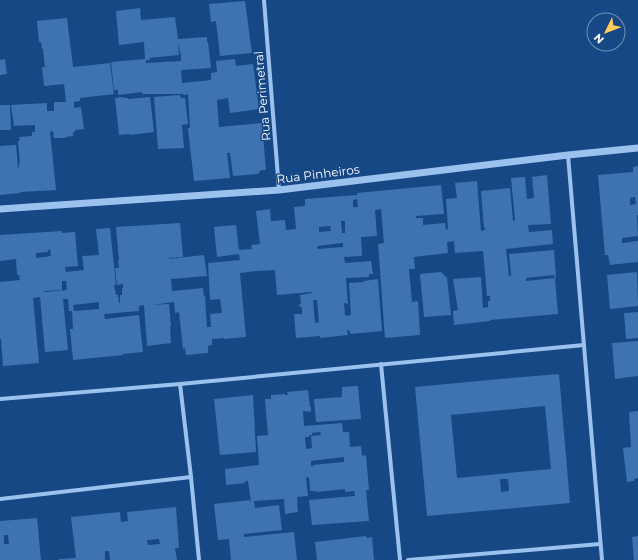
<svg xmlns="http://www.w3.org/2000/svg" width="638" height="560" viewBox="0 0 638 560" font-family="Montserrat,sans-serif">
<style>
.building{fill:#3e72b0;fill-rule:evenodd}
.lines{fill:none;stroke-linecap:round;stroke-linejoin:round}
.minor{stroke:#9bc2ee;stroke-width:4}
.tertiary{stroke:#9bc2ee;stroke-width:7}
.labels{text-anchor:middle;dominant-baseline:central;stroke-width:3;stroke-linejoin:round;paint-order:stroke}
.street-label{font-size:12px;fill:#fff;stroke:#164886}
</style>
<rect width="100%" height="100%" fill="#164886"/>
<g class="building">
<path d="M245,1L252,53L220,56L216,21L211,22L209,4Z"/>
<path d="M140,8L141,20L175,17L178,39L207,37V42H208L211,68L181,70L182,83L211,80V73L217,72L216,61L235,59L236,66L253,64L259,109L230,113L228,98L217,100L219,127L262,123L266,170H261L258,174L233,176L230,153H227L230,178L194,181L188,129V128H190L188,94L185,95L182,94H142V92L118,95V90H114L111,62L145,59L144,42L119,45L116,11ZM178,42L181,56V61L146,63V60H150L149,58L179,55Z"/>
<path d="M67,18L73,67L110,63L114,94L80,98V101L74,102V108L81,107L84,129L75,130V132H73V136L66,137L65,138H54L53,131L50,132L56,190L20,192V193L0,195V146L16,145L18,168L19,167V163H20L18,141L20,140L19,137L32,136V132H35V125L14,126L11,105L47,103V111H54V102H66L64,84L44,86L42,67H45L43,49H42L41,42H39L37,21Z"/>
<path d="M5,59L7,74L0,75V60Z"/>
<path d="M180,95L181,98H185L188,124L182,125L184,148L158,149L154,97Z"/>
<path d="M123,97V98H128V99L150,97L154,132L130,135L129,134L119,135L115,98Z"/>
<path d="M0,105H10L11,130H0Z"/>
<path d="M638,166V215H637L638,236L622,238V243L638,241V262L610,265L608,255H605L598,175L633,172V167ZM635,197L636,204L630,205V198Z"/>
<path d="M547,175L551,224L528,225L529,232L552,230L553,244L506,249L509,276H511V274L509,254L554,250L556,278H555L558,314L490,320V321L454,325L453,311L458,310L453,279L481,277L483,308L488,307V301H490V296H487L483,251L455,253L454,241L447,242L448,253L414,257L415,269H409L412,302L418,301L420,335L385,338L378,244L384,243L381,209L375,210L377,236L361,237L362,256L344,257L345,263L371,261L373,274H369V277L346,278L348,304L344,303L345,315L349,316V315H351L349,283L364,282V281L378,279L382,331L350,334V331L347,330L348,335L320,338V336L296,338L294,314H302V307H300L299,304H301L300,295L312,293V292L277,295L275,270L257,271L240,273L246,337L224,339V338L212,339V345L208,346V353L186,355L185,348L183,349L179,312L175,313L174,302L152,305L169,304L171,326H170L171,343L147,346L144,305L139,306V311L104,314L105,319L139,315L143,352L122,354L123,355L73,360L70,329H73L72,311H69L68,299H63L68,350L45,352L40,297L33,298L39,363L3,366L1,339H0V282L20,280L19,275H17L16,259L0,261V235L62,231V233L75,232L78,266L65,267L66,272L84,270L82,256L99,255L96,229L110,228L116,285H114L116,295H118L119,303H120V295H122V288H123V284L117,285L115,268H119L118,260H119L116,227L180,223L183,257L169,258V259L204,255L207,276L171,279L172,291L203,288L204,296H205L207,327H211L210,314L222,313L220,299L210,300L208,263L240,260L239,254L217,257L214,227L236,225L239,250L252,249L251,245L260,244L256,211L270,209L271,221L285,220L286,230L296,229L294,207L305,206V199L357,195V193L441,185L444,214L416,216V218H423V225L445,223L446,230L448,229L446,199L457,198L455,183L477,181L481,231L485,230V227L484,228L481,191L510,188L513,221L515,220L511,178L525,177L527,199L534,198L532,177ZM357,199L358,207H353V200ZM341,221H345V233H342ZM329,226H330L331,231L319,232V227ZM343,243V247L318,249L317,246ZM50,249L51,256L36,258V253L48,252V250ZM554,275L555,278L526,281V278ZM62,281H66L67,290L44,292V291L62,290ZM313,300H317L319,322L315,323ZM99,302V309L74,311L73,305Z"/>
<path d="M441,272L447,278L451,315L424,317L420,274Z"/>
<path d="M637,272L638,306L610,309L607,275Z"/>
<path d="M638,312V338L626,339L624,313Z"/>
<path d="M638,341V376L615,379L612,343Z"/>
<path d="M559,374L570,503L427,516L415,387L500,379ZM545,406L551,469L457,478L451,415ZM500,479H508L509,491L501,492Z"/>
<path d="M357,386H358L361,419L316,422L314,399L342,397V387Z"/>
<path d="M308,390L310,407H311V412L303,411L304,426L342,423L343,432H349L350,447L361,446L362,456L366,455L369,490H366L369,521L312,525L309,500L355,496L354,491L345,492V489L316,492V491H310L309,477L306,478L308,496L297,497L298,512L285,514L284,499L254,501L255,508L279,505L282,530L244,534V537L294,532L297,560H231L229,539L218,540L214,504L250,500V502H251L248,481H245V483L226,485L225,469L259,465L257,436L268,435L265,399H271V395L285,394V395H288L287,392ZM320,432L321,435L311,436L312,448L306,449L305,437H309V435H312V433ZM344,457V462L313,465L314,466H311V461Z"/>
<path d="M253,395L256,452L220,455L214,399Z"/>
<path d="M638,411V478L634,479V481L627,482L623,448L631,447L629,412Z"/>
<path d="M176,507L179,548H175L177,560H110L109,551H105V560H59V559L76,558L71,517L120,512L121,522L128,521L127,512ZM159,539L160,544L148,545L147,540Z"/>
<path d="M37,518L41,560H0V521ZM4,535H8L9,544H4Z"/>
<path d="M366,536L367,538L372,537L374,560H317L315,542Z"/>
<path d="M638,536V560H634L632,537Z"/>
</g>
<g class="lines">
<g class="minor">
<path d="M264,0L279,190"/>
<path d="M568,155L602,560"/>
<path d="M381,364L400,560"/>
<path d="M180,384L191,477L199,560"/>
<path d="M0,399L180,384L584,345"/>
<path d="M0,499L191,477"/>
<path d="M408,560L600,544"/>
</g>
<path class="tertiary" d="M0,209L279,190L568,155L638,148"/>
</g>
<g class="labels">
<g class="street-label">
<text transform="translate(262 96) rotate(-95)">Rua Perimetral</text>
<text transform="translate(318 174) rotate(-7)">Rua Pinheiros</text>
</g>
</g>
<g transform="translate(606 32) rotate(227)"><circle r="19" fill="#164886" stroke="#7391b6"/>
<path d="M0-3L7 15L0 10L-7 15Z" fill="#ffcd58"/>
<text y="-6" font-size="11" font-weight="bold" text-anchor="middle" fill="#ffffff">N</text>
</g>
</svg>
